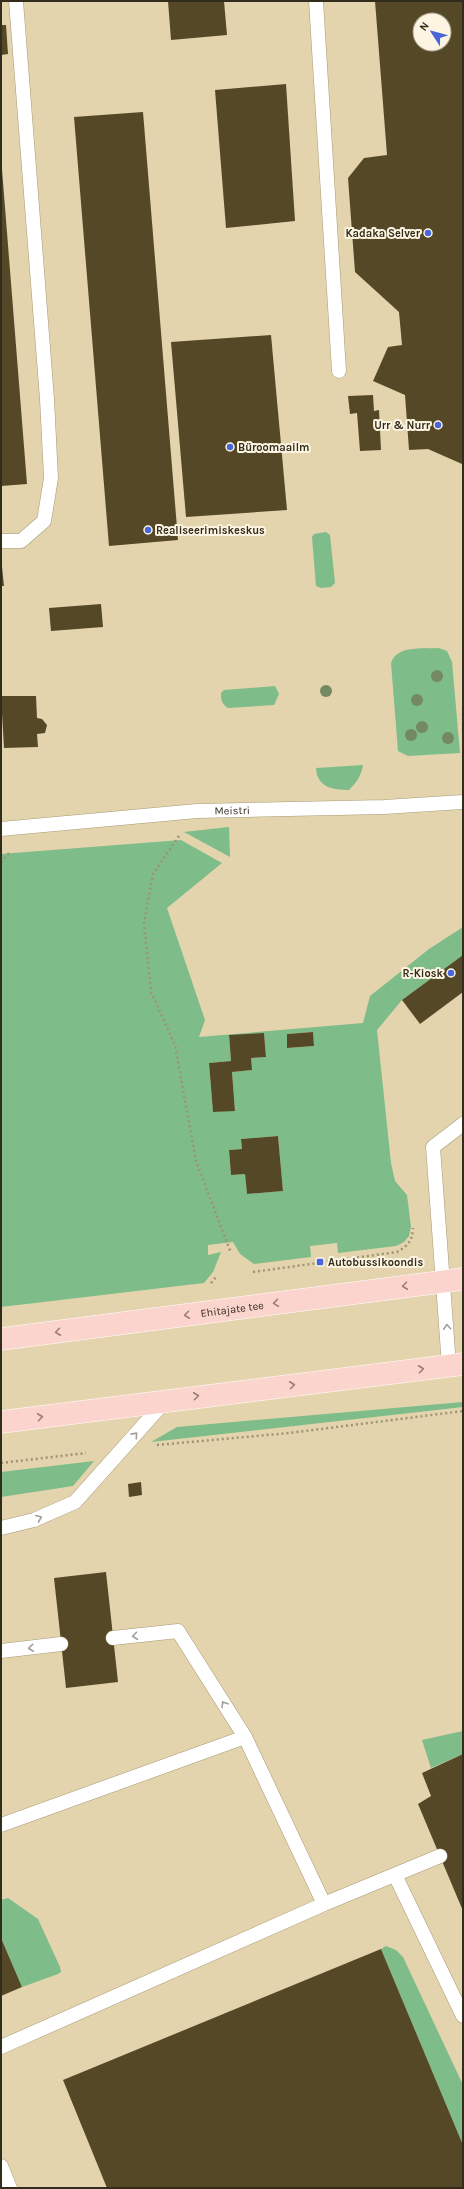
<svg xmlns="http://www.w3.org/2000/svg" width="464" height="2189" viewBox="0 0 464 2189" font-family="Karla,sans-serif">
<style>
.green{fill:#7ebc89;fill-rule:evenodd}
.building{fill:#554826;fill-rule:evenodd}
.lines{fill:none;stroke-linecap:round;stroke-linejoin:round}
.lane-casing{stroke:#a89a76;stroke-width:15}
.primary-casing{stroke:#fff;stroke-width:23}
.path{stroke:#9f9376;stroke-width:2.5;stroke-dasharray:2 3;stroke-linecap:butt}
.lane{stroke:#fff;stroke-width:14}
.primary{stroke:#fcd4ce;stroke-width:22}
.tree{fill:#748963}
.oneway{stroke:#978076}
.oneway2{stroke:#a3a099}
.poi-dot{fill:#4866da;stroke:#fdf5e2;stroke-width:1.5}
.labels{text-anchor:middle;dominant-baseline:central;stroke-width:4;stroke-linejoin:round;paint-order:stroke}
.poi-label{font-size:11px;font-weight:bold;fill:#322c1d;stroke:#fdf5e2;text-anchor:end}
.street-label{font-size:11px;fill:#322c1d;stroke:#fdf5e2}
</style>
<rect width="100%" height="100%" fill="#e3d4ae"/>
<g class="green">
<path d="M326,532L330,535L335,583L331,587L321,588L316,586L312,537L314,534Z"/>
<path d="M439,648L447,651L452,662L460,753L408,756L398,751L391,663C397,645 422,649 439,648Z"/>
<path d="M275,686L279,694L274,705L228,708C222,704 221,701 221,693L224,690Z"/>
<path d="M363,765C361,776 357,782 349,790C332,790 317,787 316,768Z"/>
<path d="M229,827L230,857L184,832Z"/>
<path d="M181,840L222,863L167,908L205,1020L199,1037L363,1023L370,996L429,949L463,927V955L402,1000L377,1030L391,1163L395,1181L407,1195L411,1227L409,1236L404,1242L396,1246L338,1253L337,1243L310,1246L311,1257L254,1264L240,1254L233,1242L208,1245V1255L221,1252L213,1272L204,1283L1,1307V854ZM313,1032L314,1046L288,1048L287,1034ZM264,1033L266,1057L251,1058V1070L232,1072L235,1110L213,1112L209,1063L231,1061L229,1036ZM278,1136L283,1191L247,1194L245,1174L231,1175L229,1150L242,1149L241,1139Z"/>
<path d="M463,1402V1407L151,1442L177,1427Z"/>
<path d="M94,1461L73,1486L1,1497V1472Z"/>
<path d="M463,1731V1754L431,1768L422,1740Z"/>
<path d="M8,1898L38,1919L60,1967L61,1972L58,1974L22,1987L1,1938V1900Z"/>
<path d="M386,1946L396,1950L403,1957L463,2085V2145L381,1949Z"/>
</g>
<g class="building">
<path d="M168,1H224L227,35L171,40Z"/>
<path d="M375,1H463L462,464L428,449L409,450L405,395L373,381L388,347L402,345L399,312L355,272L348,178L364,158L387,155ZM420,20H444V44H420Z"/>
<path d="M1,25H6L8,54L1,55Z"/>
<path d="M286,84L295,221L226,228L215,90Z"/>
<path d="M143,112L178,540L109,546L74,117Z"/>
<path d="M1,157L27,484L1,486Z"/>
<path d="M271,335L287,510L186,517L171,342Z"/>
<path d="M373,395L374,411L379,410L381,450L360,451L357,413L350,414L348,396Z"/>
<path d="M1,557L4,586H1Z"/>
<path d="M101,604L103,627L51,631L49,608Z"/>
<path d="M1,696H36L37,718L42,719L47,725L45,733L37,734L38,747L4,748Z"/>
<path d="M463,955V992L420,1024L402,1000Z"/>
<path d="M313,1032L314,1046L287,1048V1034Z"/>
<path d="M264,1033L266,1057L251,1058L252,1070L232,1072L235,1111L213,1112L209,1063L231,1061L229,1035Z"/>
<path d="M278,1136L283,1191L247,1194L245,1174L231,1175L229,1150L242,1149L241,1139Z"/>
<path d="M141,1482L142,1495L129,1497L128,1484Z"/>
<path d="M106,1572L118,1682L66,1688L54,1578Z"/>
<path d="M463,1754V1911L418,1804L431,1796L422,1773Z"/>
<path d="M1,1938L22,1987L1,1996Z"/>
<path d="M381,1949L463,2145V2188H107L63,2080Z"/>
</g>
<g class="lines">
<g class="lane-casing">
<g id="lane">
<path d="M316,1L339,371"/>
<path d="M1,541H21L44,521L51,478L47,399L16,1"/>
<path id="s1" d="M1,829L197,811L384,807L463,802"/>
<path d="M449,1366L433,1147L463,1124"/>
<path d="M1,1528L34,1520L75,1502L166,1400"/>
<path d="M113,1638L178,1631L245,1737"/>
<path d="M1,1651L61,1644"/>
<path d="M1,1825L245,1737L324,1904"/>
<path d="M395,1875L463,2016"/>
<path d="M1,2047L324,1904L440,1856"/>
<path d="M1,2166L10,2188"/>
</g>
</g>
<g class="primary-casing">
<g id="primary">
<path id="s2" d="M1,1339L463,1279"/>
<path d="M1,1422L463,1364"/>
</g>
</g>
<g class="path">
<path d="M463,708V730"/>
<path d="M179,836L153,874L144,923L151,992L175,1045L196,1161L231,1253"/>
<path d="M1,862L9,853"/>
<path d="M253,1272L397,1252C409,1245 412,1241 413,1228"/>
<path d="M211,1283L216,1277"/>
<path d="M157,1445L289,1433L463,1411"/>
<path d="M1,1463L86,1453"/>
</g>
<use href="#lane" class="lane"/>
<use href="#primary" class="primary"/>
</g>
<g class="tree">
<circle cx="437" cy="676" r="6"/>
<circle cx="326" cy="691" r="6"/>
<circle cx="417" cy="700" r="6"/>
<circle cx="422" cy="727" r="6"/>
<circle cx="411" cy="735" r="6"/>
<circle cx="448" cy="738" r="6"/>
</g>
<defs><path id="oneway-chevron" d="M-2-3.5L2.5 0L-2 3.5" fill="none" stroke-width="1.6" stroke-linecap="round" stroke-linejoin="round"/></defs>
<g class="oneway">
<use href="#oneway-chevron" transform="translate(405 1286) rotate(173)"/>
<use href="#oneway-chevron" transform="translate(276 1303) rotate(172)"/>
<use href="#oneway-chevron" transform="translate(187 1315) rotate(173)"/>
<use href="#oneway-chevron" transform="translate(58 1332) rotate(173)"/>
<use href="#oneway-chevron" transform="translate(421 1369) rotate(-7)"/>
<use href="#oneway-chevron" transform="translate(292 1385) rotate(-7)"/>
<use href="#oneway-chevron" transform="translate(196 1396) rotate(-7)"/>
<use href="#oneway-chevron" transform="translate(40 1417) rotate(-7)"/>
</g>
<g class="oneway2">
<use href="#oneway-chevron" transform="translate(447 1327) rotate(-94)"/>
<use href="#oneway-chevron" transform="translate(135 1435) rotate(-48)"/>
<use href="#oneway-chevron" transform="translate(39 1518) rotate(-22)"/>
<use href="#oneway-chevron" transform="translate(135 1636) rotate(173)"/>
<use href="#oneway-chevron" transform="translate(31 1648) rotate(174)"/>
<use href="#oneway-chevron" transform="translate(224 1704) rotate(-122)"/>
</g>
<g class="poi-dot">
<circle cx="428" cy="233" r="4"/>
<circle cx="438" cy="425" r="4"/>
<circle cx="230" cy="447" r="4"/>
<circle cx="148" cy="530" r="4"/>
<circle cx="451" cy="973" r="4"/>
<rect x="316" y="1258" width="8" height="8" rx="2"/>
</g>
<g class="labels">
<g class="poi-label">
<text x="420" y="233">Kadaka Selver</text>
<text x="430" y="425">Urr &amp; Nurr</text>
<text x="238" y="447" text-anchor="start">Büroomaailm</text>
<text x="156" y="530" text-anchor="start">Realiseerimiskeskus</text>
<text x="443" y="973">R-Kiosk</text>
<text x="328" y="1262" text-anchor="start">Autobussikoondis</text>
</g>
<g class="street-label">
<text stroke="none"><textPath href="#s1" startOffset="232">Meistri</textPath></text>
<text stroke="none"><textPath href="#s2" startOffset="233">Ehitajate tee</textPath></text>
</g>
</g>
<rect width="464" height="2189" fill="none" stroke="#322c1d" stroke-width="4"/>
<g transform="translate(432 32) rotate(306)"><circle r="19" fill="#fdf5e2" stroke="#aca593"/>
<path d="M0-3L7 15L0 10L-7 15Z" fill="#4866da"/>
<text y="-6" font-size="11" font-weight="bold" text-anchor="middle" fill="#322c1d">N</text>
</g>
</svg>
